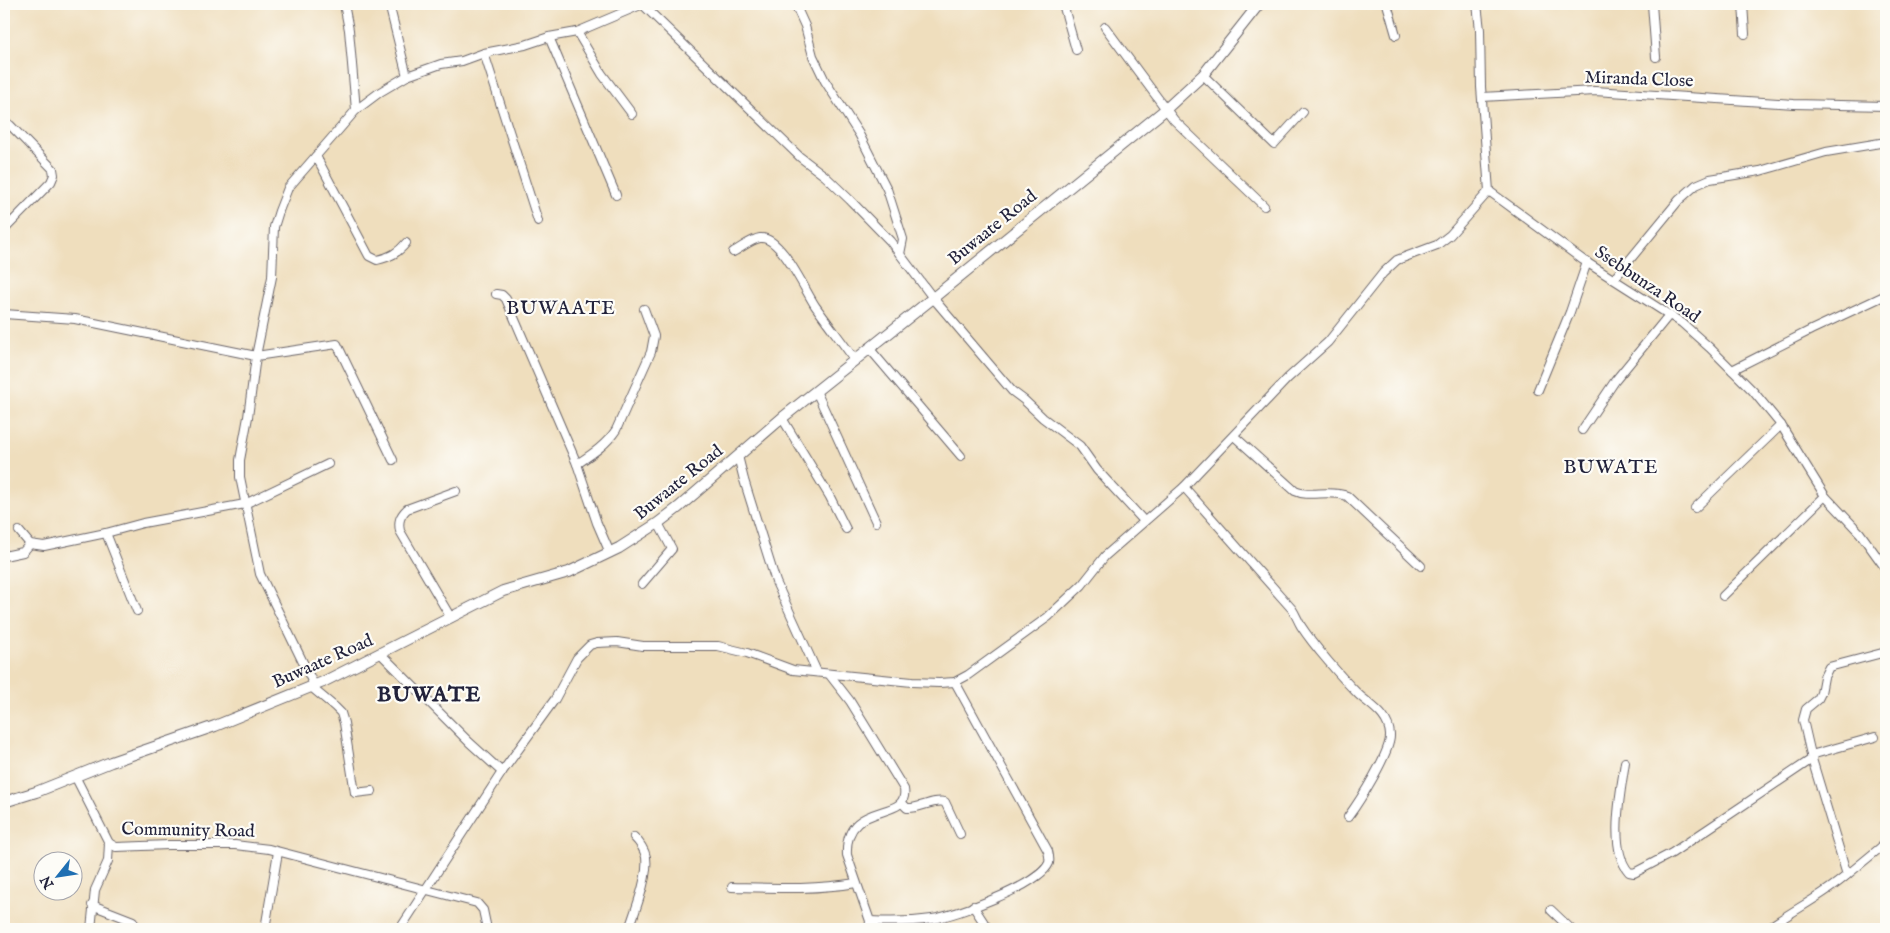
<svg xmlns="http://www.w3.org/2000/svg" width="1890" height="933" viewBox="0 0 1890 933" font-family="'IM FELL English',serif">
<style>
.lines{fill:none;stroke-linecap:round;stroke-linejoin:round}
.street-casing{stroke:#6a6468;stroke-width:10}
.secondary-casing{stroke:#6a6468;stroke-width:12}
.street{stroke:#fff;stroke-width:8}
.secondary{stroke:#fff;stroke-width:10}
.labels{text-anchor:middle;dominant-baseline:central;stroke-width:4.5;stroke-linejoin:round;paint-order:stroke}
.street-label{font-size:18px;fill:#22223b;stroke:#fdfcf7}
.quarter-label{font-size:20px;letter-spacing:1px;fill:#22223b;stroke:#fdfcf7}
.district-label{font-size:22px;font-weight:bold;letter-spacing:1px;fill:#22223b;stroke:#fdfcf7}
</style>
<rect width="100%" height="100%" fill="#fdfcf7"/>
<filter id="ink" filterUnits="userSpaceOnUse"><feTurbulence type="fractalNoise" baseFrequency=".02" numOctaves="2"/><feDisplacementMap in="SourceGraphic" scale="10" xChannelSelector="R" yChannelSelector="G"/><feConvolveMatrix kernelMatrix="1 2 1 2 8 2 1 2 1" color-interpolation-filters="sRGB"/></filter>
<filter id="wash" filterUnits="userSpaceOnUse"><feTurbulence type="fractalNoise" baseFrequency=".0096" numOctaves="4" result="noise"/><feDisplacementMap in="SourceGraphic" scale="20" xChannelSelector="R" yChannelSelector="G"/><feGaussianBlur stdDeviation="1.12" result="paint"/><feColorMatrix in="noise" values="0 0 0 0 0 0 0 0 0 0 0 0 0 0 0 0 0 1.4 0 .05"/><feComposite in="paint" operator="in"/></filter>
<g filter="url(#wash)">
<rect width="100%" height="100%" fill="#efdebd"/>
</g>
<g filter="url(#ink)">
<g class="lines">
<g class="street-casing">
<g id="street">
<path d="M344,4L349,30L356,110"/>
<path d="M389,4L407,76"/>
<path d="M642,4L800,157L825,176L850,200L890,241L933,298L1012,391L1024,400L1043,418L1080,446L1097,470L1144,521"/>
<path d="M795,4L805,26L813,56L825,81L859,134L887,189L903,239L900,254"/>
<path d="M1063,4L1076,50"/>
<path d="M1387,4L1396,35"/>
<path d="M1477,4L1480,30L1481,87L1489,191L1583,260L1682,323L1710,348L1753,391L1781,425L1825,496L1860,533L1886,569"/>
<path d="M1652,4L1656,57"/>
<path d="M1743,4L1745,34"/>
<path d="M1105,27L1174,120L1264,206"/>
<path d="M577,32L602,74L632,114"/>
<path d="M549,37L616,195"/>
<path d="M484,53L538,221"/>
<path d="M1203,75L1274,144L1303,112"/>
<path d="M1482,97L1595,91L1794,104L1886,106"/>
<path d="M316,156L369,256L377,260C390,257 398,253 406,243"/>
<path d="M4,230L51,182L54,175L53,169L10,125"/>
<path d="M733,252C741,248 752,239 760,238C781,235 806,293 816,307C829,325 842,342 855,360"/>
<path d="M1614,279L1679,200L1696,185L1710,179L1760,171L1826,152L1886,142"/>
<path d="M496,294L502,295L506,299L577,464L597,523L610,553"/>
<path d="M4,314L75,319L256,356L337,344L393,460"/>
<path d="M869,348L961,456"/>
<path d="M1732,370L1811,330L1886,295"/>
<path d="M1538,390L1570,312L1587,262"/>
<path d="M816,391L876,522"/>
<path d="M782,418L830,497L846,529"/>
<path d="M1582,430L1615,381L1669,315"/>
<path d="M1234,436L1295,491C1309,498 1329,489 1347,496L1421,566"/>
<path d="M738,456L744,480L776,582L817,672"/>
<path d="M577,464C592,454 606,445 616,430L651,352L654,336L644,309"/>
<path d="M1184,487L1292,609C1296,615 1298,621 1301,626C1314,646 1341,677 1358,694C1371,706 1389,715 1390,735C1391,752 1359,802 1348,817"/>
<path d="M1695,508L1781,425"/>
<path d="M19,531L30,544L44,546L106,533L143,523L245,504L328,464"/>
<path d="M106,533L137,611"/>
<path d="M4,556L23,552L30,544"/>
<path d="M642,584L672,549L658,523"/>
<path d="M1723,596L1825,496"/>
<path d="M451,618L400,531C398,521 400,516 407,509L456,491"/>
<path d="M381,654L469,742L502,772"/>
<path d="M829,674L850,701L904,789C910,823 844,798 847,855L870,921L869,929"/>
<path d="M314,685L260,574L240,477V460L248,417L256,356L272,277L274,227L279,211L288,188L356,110L380,92L407,76L441,64L462,61L484,53L525,45L549,37L577,32L643,4"/>
<path d="M311,687L335,707L341,713L344,723L355,793L372,791"/>
<path d="M1811,755L1875,737"/>
<path d="M1625,762C1621,791 1608,849 1629,872L1634,873L1672,853L1812,759"/>
<path d="M75,776L109,843L116,847L169,845H235L269,849L477,903L483,910L487,929"/>
<path d="M902,803L907,808C920,809 932,799 945,802L960,834"/>
<path d="M1847,875L1886,843"/>
<path d="M732,887C774,888 815,890 856,883"/>
<path d="M92,905L133,921L136,929"/>
<path d="M973,906L988,929"/>
<path d="M1551,910L1571,929"/>
<path d="M870,921C890,922 911,922 932,919C955,916 1040,885 1049,863C1050,859 1049,855 1048,851L955,682"/>
<path d="M91,929L95,890L108,861L109,843"/>
<path d="M265,929L278,852"/>
<path d="M400,929L502,772L555,699L577,658L590,645L597,643L617,642L643,646H718L747,653L793,670L912,682L939,683L955,682L968,675L1048,617L1082,585L1105,556L1184,487L1288,378L1328,342L1383,273L1397,260L1437,245L1450,235L1489,191"/>
<path d="M629,929C635,911 649,876 646,857C644,848 640,843 634,837"/>
<path d="M1767,929C1793,910 1823,896 1847,875L1812,759L1803,720L1806,709L1818,699L1821,693L1824,677L1829,667L1886,652"/>
</g>
</g>
<g class="secondary-casing">
<path id="secondary" d="M4,802L36,792L111,762L215,726L323,682L503,591L569,572L619,548L658,523L679,507L782,418L933,298L1166,109L1203,75L1259,4"/>
</g>
<use href="#street" class="street"/>
<use href="#secondary" class="secondary"/>
</g>
</g>
<g class="labels">
<g class="street-label">
<text transform="translate(1639 80) rotate(2)">Miranda Close</text>
<text transform="translate(993 228) rotate(-39)">Buwaate Road</text>
<text transform="translate(1647 285) rotate(34)">Ssebbunza Road</text>
<text transform="translate(679 483) rotate(-39)">Buwaate Road</text>
<text transform="translate(323 662) rotate(-24)">Buwaate Road</text>
<text transform="translate(188 831) rotate(1)">Community Road</text>
</g>
<g class="quarter-label">
<text x="561" y="308">BUWAATE</text>
<text x="1611" y="467">BUWATE</text>
</g>
<g class="district-label">
<text x="429" y="695">BUWATE</text>
</g>
</g>
<rect width="1890" height="933" fill="none" stroke="#fdfcf7" stroke-width="20"/>
<g transform="translate(58 876) rotate(240)"><circle r="24" fill="#fdfcf7" stroke="#a5a5ac"/>
<path d="M0-4L9 19L0 12L-9 19Z" fill="#1f6fb2"/>
<text y="-8" font-size="14" font-weight="bold" text-anchor="middle" fill="#22223b">N</text>
</g>
</svg>
